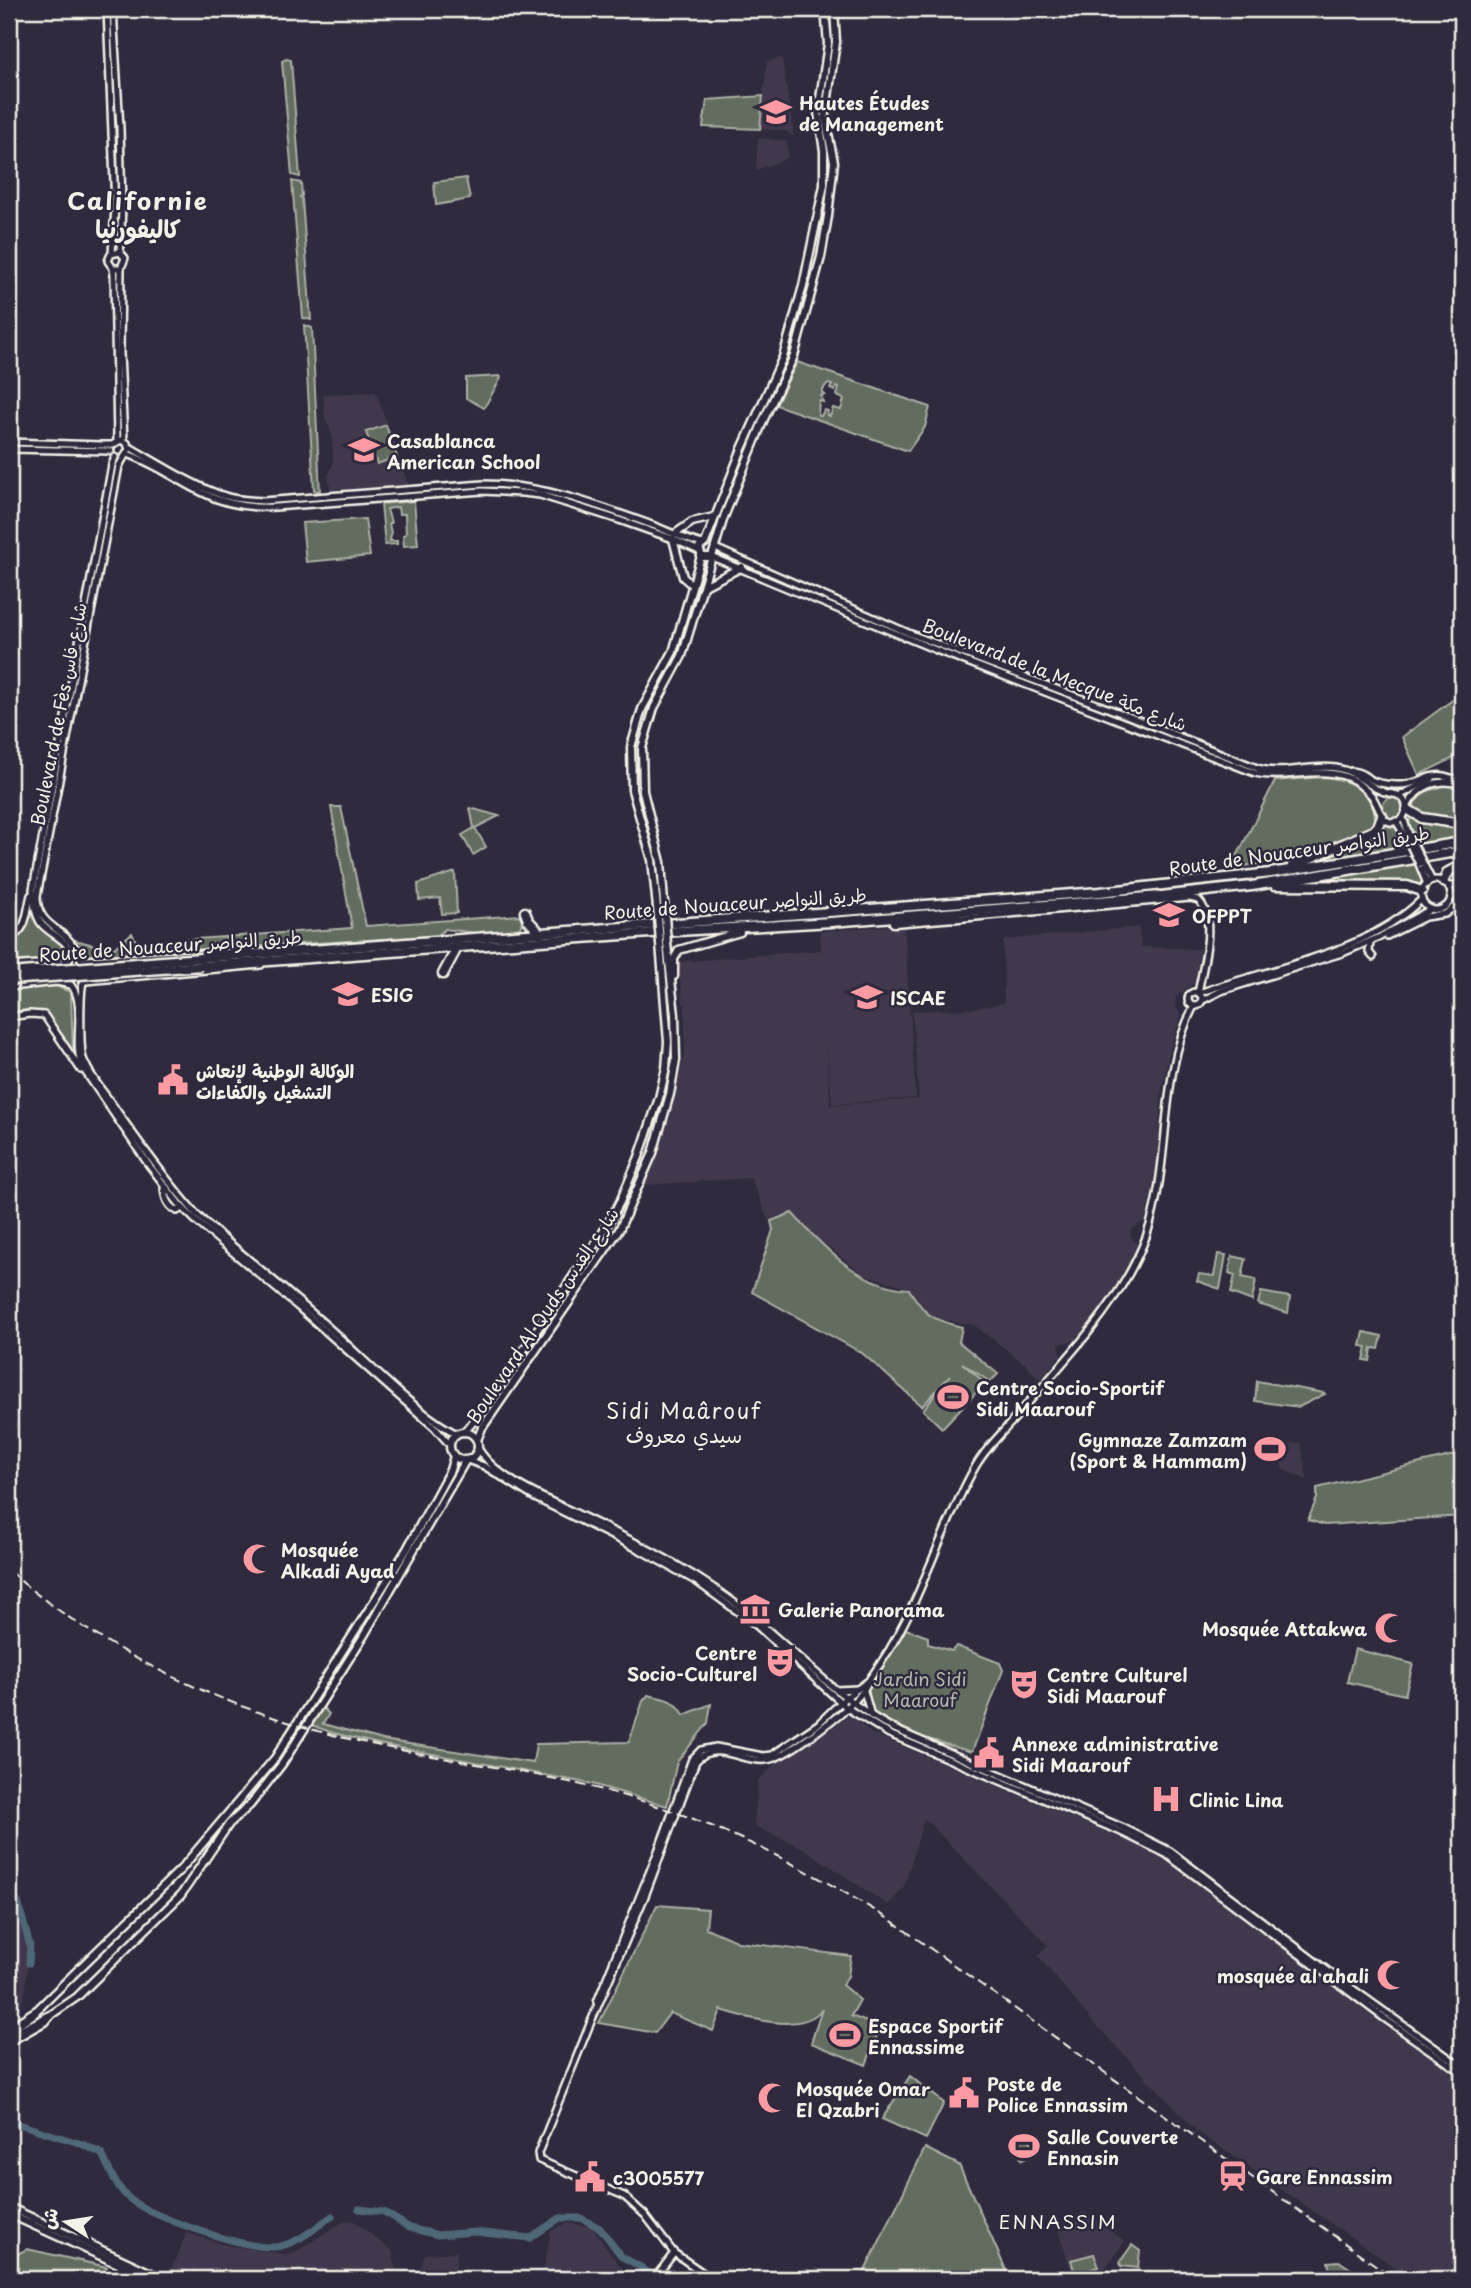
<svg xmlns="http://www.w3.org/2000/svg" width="1471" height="2288" viewBox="0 0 1471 2288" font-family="'Playpen Sans','Playpen Sans Arabic',sans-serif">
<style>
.built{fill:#42394d}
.green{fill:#626d61;stroke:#abafa4;stroke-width:2;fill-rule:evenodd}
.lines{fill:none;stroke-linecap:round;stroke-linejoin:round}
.river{stroke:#4f6878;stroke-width:7}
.secondary-casing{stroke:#f4f1e8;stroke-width:10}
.primary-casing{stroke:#f4f1e8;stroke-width:11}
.highway-casing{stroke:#f4f1e8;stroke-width:13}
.secondary{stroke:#2f2a3d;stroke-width:5}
.primary{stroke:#2f2a3d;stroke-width:6}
.highway{stroke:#2f2a3d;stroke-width:8}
.rail{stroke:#f4f1e8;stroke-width:2;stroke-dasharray:10 5;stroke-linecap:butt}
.secondary-bridge-casing{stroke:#f4f1e8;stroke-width:10;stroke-linecap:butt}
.primary-bridge-casing{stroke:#f4f1e8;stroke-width:11;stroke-linecap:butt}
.highway-bridge-casing{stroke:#f4f1e8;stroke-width:13;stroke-linecap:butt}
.secondary-bridge{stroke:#2f2a3d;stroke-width:5}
.primary-bridge{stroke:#2f2a3d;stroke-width:6}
.highway-bridge{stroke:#2f2a3d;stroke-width:8}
.labels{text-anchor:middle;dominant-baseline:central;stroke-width:5;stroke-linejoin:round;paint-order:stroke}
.poi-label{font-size:18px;font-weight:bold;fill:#f4f1e8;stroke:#2f2a3d;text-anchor:start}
.street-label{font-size:18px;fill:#f4f1e8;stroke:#2f2a3d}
.park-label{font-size:18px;fill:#b2b6ab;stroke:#2f2a3d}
.neighbourhood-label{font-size:19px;letter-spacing:2px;fill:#f4f1e8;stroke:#2f2a3d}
.quarter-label{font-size:21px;letter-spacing:2px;fill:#f4f1e8;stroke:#2f2a3d}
.district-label{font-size:24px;font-weight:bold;letter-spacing:2px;fill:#f4f1e8;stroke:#2f2a3d}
</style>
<rect width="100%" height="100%" fill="#2f2a3d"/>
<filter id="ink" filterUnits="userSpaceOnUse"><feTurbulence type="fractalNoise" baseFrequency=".0143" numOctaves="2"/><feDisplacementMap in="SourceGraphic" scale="14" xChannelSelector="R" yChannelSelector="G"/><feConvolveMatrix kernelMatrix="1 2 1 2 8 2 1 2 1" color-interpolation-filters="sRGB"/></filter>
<g filter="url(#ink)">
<g class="built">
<path d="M782,58L794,137L786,131L760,129L767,61Z"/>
<path d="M758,138L787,141L788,158L756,170Z"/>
<path d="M376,392L408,485L330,490L328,475L333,464L332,435L325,417L323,394Z"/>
<path d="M904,925L916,1098L832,1104L827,1043L830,1105L919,1099L912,1011L971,1009L1004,1003L1003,940L1139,927L1141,947L1200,949L1195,982L1176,997L1175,1005L1181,1016L1170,1049L1161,1093L1157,1170L1145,1221L1131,1230L1130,1236L1137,1244L1131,1262L1106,1306L1079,1338L1077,1333V1340L1059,1344L1061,1354L1040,1380L1025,1364L974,1325L940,1319L928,1313L910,1288L863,1274L821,1241L792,1212L768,1220L751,1178L645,1185L664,1136L685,1054V1004L683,1003L678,962L821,950L820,931Z"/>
<path d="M1301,1443L1307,1480L1282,1469L1279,1444Z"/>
<path d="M850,1715L871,1733L1160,1855L1462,2065V2249L1445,2279H1412L1198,2132L1092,2021L1038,1956L1048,1945L924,1818L904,1887L888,1905L803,1848L754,1826L758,1781L778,1761Z"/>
<path d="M9,1897L17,1902L29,1944L25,1995L18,2013L9,2017Z"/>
<path d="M1083,2211L1125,2241L1103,2271L1073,2275L1058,2231L1074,2226Z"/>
<path d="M344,2221H354L392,2251L398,2279H166L187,2233L226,2245L290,2255Z"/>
<path d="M567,2223L593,2227L610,2254L632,2279H542L551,2231Z"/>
<path d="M457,2252L455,2279H417L425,2254Z"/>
</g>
<g class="green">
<path d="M286,59L291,60L300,177L292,175L282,61Z"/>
<path d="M763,96L760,129L703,127L707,100Z"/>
<path d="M466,178L470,199L436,205L434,182Z"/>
<path d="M292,181L301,183L302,196L300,197L302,199L311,320L303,318Z"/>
<path d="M304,325L312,328L320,492L314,490Z"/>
<path d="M797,362L930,407L925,427L908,451L776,405ZM829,384L832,385L830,389L835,391L836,387L839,388L837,396L844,399L841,410L833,408L830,416L827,415L828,411L824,410L821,416L818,415L819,401L823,402L821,396L825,395L822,393L825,386Z"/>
<path d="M500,376L501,378L484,408L466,398V378Z"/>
<path d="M386,425L397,457L377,464L366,432Z"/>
<path d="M414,501L418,545L404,546L403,535L406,534L405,514H399L398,507L387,509L391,523H389L391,534L390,541H397V544L385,545L381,504Z"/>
<path d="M365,519L370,556L306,562L302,523Z"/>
<path d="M1462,693V754L1419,775L1402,737Z"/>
<path d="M1323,777C1352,779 1373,792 1376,822L1372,827L1305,857L1231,868L1275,781Z"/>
<path d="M1447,785L1462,789V822L1420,815L1415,812L1414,803L1425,792Z"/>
<circle cx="1393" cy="808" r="11"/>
<path d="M331,807H341L366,926L520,915L522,921L520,928L490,935L445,929L437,936L86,956L75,940L105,948H114L132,933L137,943L352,928Z"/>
<path d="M470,808L499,816L475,828L486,847L473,855L462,835L474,828Z"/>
<path d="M1411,817L1419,821L1462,828V840L1420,846L1409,824Z"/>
<path d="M1383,824L1398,829L1409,848L1307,863Z"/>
<path d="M1417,863L1423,878L1420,885L1413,883H1290Z"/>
<path d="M455,872L457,913L442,914L440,898L419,900L418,884Z"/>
<path d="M30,910C39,927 49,935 66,945L67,951L64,958C50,963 28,962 13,964L9,962V940C25,934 28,926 30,910Z"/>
<path d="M56,986L70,992L71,995L73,1052L47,1014L29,1010L9,1012L12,994L15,989Z"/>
<path d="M792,1213C824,1248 859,1286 909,1289C926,1316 930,1319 962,1327L959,1342L998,1374L990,1382L962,1363L985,1383L942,1428L923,1410L950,1376L922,1406L862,1353L752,1292L773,1230L771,1221Z"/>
<path d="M1218,1254L1226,1255L1220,1289L1197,1281L1199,1274L1214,1276Z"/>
<path d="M1232,1256L1246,1259L1242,1277L1256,1280L1252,1301L1231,1293L1235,1275L1229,1273Z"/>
<path d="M1261,1292L1290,1297L1288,1313L1258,1304Z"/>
<path d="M1364,1332L1382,1336L1379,1349L1372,1348L1370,1361L1364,1360L1367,1347L1361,1346Z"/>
<path d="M1257,1381L1324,1393L1325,1394L1299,1407L1255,1401Z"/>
<path d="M1462,1453V1516L1325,1525L1308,1520L1317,1498V1488Z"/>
<path d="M906,1629L928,1637V1644L952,1651L956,1646L1000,1663L1003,1670L972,1752L921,1737L874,1714L868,1692Z"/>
<path d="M1355,1649L1413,1664L1405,1695L1347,1682Z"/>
<path d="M648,1695C663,1698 677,1700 684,1715L711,1704L708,1723L677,1762L667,1806L592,1784L379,1744L333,1733L311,1725L321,1706L329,1714L323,1724L383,1740L533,1763L536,1744L629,1742L643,1701Z"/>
<path d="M657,1905L708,1909L706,1928L738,1942L851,1956L848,1976L842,1985L860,2000L851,2016L880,2027L866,2065L811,2043L822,2009C802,2035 747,2018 721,2010L713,2031L670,2013L655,2033L599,2023Z"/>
<path d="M910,2076L944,2103L926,2139L882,2119Z"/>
<path d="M1025,2131L1037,2153L1022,2160L1010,2138Z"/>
<path d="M925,2148L959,2165L1010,2279H861Z"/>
<path d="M1132,2245L1140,2251L1138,2268L1121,2266L1120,2262Z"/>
<path d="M27,2249L107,2267L99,2279H9V2258Z"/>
<path d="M1094,2254L1099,2267L1075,2274L1071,2260Z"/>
<path d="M1339,2261L1366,2279H1332L1328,2262Z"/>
</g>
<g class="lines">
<g class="river">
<path d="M9,1894L18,1902L30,1946L29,1963"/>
<path d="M9,2121L82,2144L102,2154C110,2171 116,2188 131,2200C154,2218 246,2249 275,2247C296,2245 315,2228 332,2216"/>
<path d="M359,2209L384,2212L410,2228L438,2235L475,2232L530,2238L560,2218H581L600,2228L622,2257L641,2267L656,2279"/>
</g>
<g class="secondary-casing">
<g id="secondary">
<path d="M107,9L115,207L112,253"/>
<path d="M113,9L120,128L122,207L120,252"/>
<path d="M113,268H121L125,258L120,252L111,254L108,261L113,268L114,275L117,441"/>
<path d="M121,268L120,353L124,441"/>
<path d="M9,442L102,445H112L121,440L127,443L129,449L119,466L37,896C37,918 50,924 65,936C72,942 77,951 81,959"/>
<path d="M128,446C154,461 197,488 225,496C237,500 250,500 263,501L483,484C542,484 597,505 652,525C668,531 686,540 703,544"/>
<path d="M9,449L111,451"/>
<path d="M128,454C186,476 204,510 275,507L482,491L522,493L540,495L619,520L673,539L699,551"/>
<path d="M712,557L936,650L1255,773C1287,781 1326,763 1355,781C1360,785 1366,790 1371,795C1379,804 1381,828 1398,821C1402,819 1404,817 1405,813C1409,804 1403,795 1393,794C1367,790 1361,772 1336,768C1310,764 1284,776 1257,768L1131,717L911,634L715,548"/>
<path d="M1351,771C1362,771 1367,779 1376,782C1383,784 1392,785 1399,785C1416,786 1430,771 1448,777"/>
<path d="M1445,777L1462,780"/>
<path d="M1399,796L1432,779"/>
<path d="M1407,807C1418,785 1439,777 1462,785"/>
<path d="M1403,818L1410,837"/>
<path d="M1396,821L1407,839"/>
<path d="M1419,864L1427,884"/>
<path d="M1424,865L1432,881"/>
<circle cx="1436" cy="895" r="15"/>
<path d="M1448,886H1462"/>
<path d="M1451,898L1462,894"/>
<path d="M954,919L1190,898L1198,900C1218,917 1202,970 1198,993"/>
<path d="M1387,936L1425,917L1445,914L1462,901"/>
<path d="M9,938C28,931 26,913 31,895"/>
<path d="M1370,942L1369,952L1373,957"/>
<path d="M69,960C73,938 50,937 40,922C34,912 33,900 33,889L112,465L115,457"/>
<path d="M84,960L251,951"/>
<path d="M9,966L66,962"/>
<path d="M86,981L261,965"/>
<path d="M83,983C80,992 80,1049 83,1058C89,1075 102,1090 112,1104C139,1143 166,1180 198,1216C243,1256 292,1294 337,1335C371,1366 416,1413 457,1434"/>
<path d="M10,987L57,982L71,985C87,1005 72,1040 82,1067L148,1164L180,1205L197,1222L298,1307L435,1428L450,1445"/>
<circle cx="1195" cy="999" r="7"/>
<path d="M1199,993C1270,968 1368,953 1422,899"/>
<path d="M1201,1001L1221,991L1345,952L1380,937L1431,909"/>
<path d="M9,1017L30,1014L44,1015L81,1070"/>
<path d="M164,1186C164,1196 167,1206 177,1211L183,1208"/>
<path d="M478,1448C497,1481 552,1501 584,1517C615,1532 646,1547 675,1564C701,1579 727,1596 750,1615C797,1654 838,1698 892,1728L1124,1828L1170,1851L1332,1974L1462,2067"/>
<path d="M467,1460L484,1466L535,1498L640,1550L697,1582L756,1625L847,1708L889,1734L1121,1832L1166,1854L1384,2018L1462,2073"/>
<path d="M836,1690L857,1689"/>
<path d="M864,1691L871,1716"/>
<path d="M597,2002L658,1851L692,1759L701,1750L716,1747L763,1756L772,1755L818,1724L845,1698L867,1682"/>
<path d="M590,2024L645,1896L696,1761C717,1738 745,1766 771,1759C791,1754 846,1711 860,1695C865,1689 867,1683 871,1677C919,1613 936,1537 974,1469C985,1449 1002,1433 1017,1416C1063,1361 1121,1305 1146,1237C1173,1161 1157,1078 1194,1006"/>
<path d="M590,2024L538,2153L539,2160L624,2196L645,2215L674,2253L712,2279"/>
<path d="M9,2033L36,2013"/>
<path d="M15,2033L49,2015"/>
<path d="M654,2279L674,2253"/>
</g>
</g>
<g class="primary-casing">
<g id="primary">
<path d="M675,534L692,522L714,517"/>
<path d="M673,539L683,577L692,585"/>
<path d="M712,557H702L699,548L705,543L741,451L783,357L803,286L824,185V151L818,112L828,44L825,9"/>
<path d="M704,586L742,567"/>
<path d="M665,916L661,862L643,791L642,748L654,708L682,656L724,517L764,419L794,356L821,257L828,216L834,162L825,118L836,42L834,9"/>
<path d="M658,917L652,860L632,790L631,747L642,709L673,652L701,556"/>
<path d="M674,976V959L679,950L740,932"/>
<circle cx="464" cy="1446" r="14"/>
<path d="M464,1432L481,1413L603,1232L620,1202L639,1157L659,1098L666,1068L668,1042L660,943"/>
<path d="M477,1440L482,1428L619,1230L653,1153L670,1094L676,1060L675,1015L667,943"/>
<path d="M9,2028L38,2009L181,1869L275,1758L407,1549L450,1470L454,1456"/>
<path d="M9,2042L46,2021L52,2014L77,1997L181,1895L229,1824L250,1805L282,1764L363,1637L466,1460"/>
<path d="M9,2207L164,2279"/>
<path d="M9,2214L151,2279"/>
</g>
</g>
<g class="highway-casing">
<g id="highway">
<path d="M1407,809L1422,818L1462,824"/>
<path d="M1292,866L1373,831L1378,826L1382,816"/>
<path d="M1443,882L1448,872L1462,865"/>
<path d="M1275,885L1407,886L1422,891"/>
<path d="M525,912L528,920L540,933"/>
<path d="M894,922L955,917"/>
<path d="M201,958L1100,892L1271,873L1462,842"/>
<path d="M202,966L678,931L831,922L1161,896L1252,886L1462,851"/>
<path d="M443,974L457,948"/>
</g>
</g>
<use href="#secondary" class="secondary"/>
<use href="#primary" class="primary"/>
<use href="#highway" class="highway"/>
<path class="rail" d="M9,1571C106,1656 237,1714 362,1742C452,1762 544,1772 632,1798C726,1826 806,1868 889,1919L1395,2279"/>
<g class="secondary-bridge-casing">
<g id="secondary-bridge">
<path d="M1410,837L1424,865"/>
<path d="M1407,839L1419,864"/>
</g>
</g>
<g class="primary-bridge-casing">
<g id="primary-bridge">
<path d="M665,916L667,943"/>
<path d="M658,917L660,943"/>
</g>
</g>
<g class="highway-bridge-casing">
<g id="highway-bridge">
<path d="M9,973L201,958"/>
<path d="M9,980L202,966"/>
</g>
</g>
<use href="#secondary-bridge" class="secondary-bridge"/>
<use href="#primary-bridge" class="primary-bridge"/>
<use href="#highway-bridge" class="highway-bridge"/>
</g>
</g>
<defs>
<g id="university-bare" transform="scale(2.415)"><path d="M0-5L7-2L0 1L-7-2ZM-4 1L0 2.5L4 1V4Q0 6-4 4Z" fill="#ff9aa2" stroke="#2f2a3d" stroke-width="2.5" paint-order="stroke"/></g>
<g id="school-bare" transform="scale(2.415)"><path d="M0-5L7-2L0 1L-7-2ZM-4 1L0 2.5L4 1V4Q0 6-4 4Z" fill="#ff9aa2" stroke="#2f2a3d" stroke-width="2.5" paint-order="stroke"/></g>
<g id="civic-bare" transform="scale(2.415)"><path d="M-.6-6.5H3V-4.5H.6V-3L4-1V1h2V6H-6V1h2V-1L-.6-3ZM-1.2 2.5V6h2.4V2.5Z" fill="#ff9aa2" stroke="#2f2a3d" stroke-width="2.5" paint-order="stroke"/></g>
<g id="stadium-bare" transform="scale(2.415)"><path d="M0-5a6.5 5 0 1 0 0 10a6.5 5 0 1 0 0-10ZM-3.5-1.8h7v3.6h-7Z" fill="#ff9aa2" stroke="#2f2a3d" stroke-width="2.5" paint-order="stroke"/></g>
<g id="mosque-bare" transform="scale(2.415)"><path d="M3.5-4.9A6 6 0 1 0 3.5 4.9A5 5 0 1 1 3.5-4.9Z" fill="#ff9aa2" stroke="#2f2a3d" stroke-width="2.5" paint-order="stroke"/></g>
<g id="museum-bare" transform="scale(2.415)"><path d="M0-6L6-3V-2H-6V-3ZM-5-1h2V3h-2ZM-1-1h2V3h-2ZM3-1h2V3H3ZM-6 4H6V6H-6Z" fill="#ff9aa2" stroke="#2f2a3d" stroke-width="2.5" paint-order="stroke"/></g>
<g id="theatre-bare" transform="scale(2.415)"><path d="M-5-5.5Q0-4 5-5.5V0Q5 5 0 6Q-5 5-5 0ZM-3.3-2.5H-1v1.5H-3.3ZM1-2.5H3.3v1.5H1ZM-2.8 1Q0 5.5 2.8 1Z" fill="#ff9aa2" stroke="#2f2a3d" stroke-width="2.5" paint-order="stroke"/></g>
<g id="hospital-bare" transform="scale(2.415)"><path d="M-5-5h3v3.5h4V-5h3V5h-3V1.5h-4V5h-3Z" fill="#ff9aa2" stroke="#2f2a3d" stroke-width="2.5" paint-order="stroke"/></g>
<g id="station-bare" transform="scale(2.415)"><path d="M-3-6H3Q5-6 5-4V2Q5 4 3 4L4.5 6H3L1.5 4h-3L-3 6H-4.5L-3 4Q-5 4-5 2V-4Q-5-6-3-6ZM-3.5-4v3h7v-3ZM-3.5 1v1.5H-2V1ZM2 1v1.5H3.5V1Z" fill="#ff9aa2" stroke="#2f2a3d" stroke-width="2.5" paint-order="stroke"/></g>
</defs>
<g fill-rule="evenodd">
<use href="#university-bare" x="776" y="112"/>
<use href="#school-bare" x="364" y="450"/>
<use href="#university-bare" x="1169" y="915"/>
<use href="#university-bare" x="348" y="994"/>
<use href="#university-bare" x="867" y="997"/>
<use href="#civic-bare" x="173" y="1080"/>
<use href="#stadium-bare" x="953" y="1397"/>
<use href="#stadium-bare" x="1270" y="1449"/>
<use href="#mosque-bare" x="258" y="1559"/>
<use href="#museum-bare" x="755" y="1609"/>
<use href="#mosque-bare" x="1390" y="1628"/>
<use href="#theatre-bare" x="780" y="1662"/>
<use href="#theatre-bare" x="1024" y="1684"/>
<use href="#civic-bare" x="989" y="1753"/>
<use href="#hospital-bare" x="1166" y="1799"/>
<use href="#mosque-bare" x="1392" y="1975"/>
<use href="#stadium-bare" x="845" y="2035"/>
<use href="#civic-bare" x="964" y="2093"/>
<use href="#mosque-bare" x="773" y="2098"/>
<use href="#stadium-bare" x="1024" y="2146"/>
<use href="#station-bare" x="1233" y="2176"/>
<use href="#civic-bare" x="590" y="2177"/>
</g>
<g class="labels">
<g class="poi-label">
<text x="799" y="102">Hautes Études<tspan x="799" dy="21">de Management</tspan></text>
<text x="387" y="440">Casablanca<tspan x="387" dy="21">American School</tspan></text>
<text x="1192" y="915">OFPPT</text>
<text x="371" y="994">ESIG</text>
<text x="890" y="997">ISCAE</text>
<text x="196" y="1070">الوكالة الوطنية لإنعاش<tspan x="196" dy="21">التشغيل والكفاءات</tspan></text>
<text x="976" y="1387">Centre Socio-Sportif<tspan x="976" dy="21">Sidi Maarouf</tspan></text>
<text x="1247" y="1439" text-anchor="end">Gymnaze Zamzam<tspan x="1247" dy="21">(Sport &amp; Hammam)</tspan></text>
<text x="281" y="1549">Mosquée<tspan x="281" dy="21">Alkadi Ayad</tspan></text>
<text x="778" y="1609">Galerie Panorama</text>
<text x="1367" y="1628" text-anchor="end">Mosquée Attakwa</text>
<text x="757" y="1652" text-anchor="end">Centre<tspan x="757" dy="21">Socio-Culturel</tspan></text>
<text x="1047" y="1674">Centre Culturel<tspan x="1047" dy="21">Sidi Maarouf</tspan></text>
<text x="1012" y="1743">Annexe administrative<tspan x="1012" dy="21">Sidi Maarouf</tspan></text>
<text x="1189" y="1799">Clinic Lina</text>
<text x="1369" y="1975" text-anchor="end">mosquée al ahali</text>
<text x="868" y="2025">Espace Sportif<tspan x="868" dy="21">Ennassime</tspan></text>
<text x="987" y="2083">Poste de<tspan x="987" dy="21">Police Ennassim</tspan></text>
<text x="796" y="2088">Mosquée Omar<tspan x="796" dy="21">El Qzabri</tspan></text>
<text x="1047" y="2136">Salle Couverte<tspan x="1047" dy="21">Ennasin</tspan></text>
<text x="1256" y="2176">Gare Ennassim</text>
<text x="613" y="2177">c3005577</text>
</g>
<g class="street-label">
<text transform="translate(1055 674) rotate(21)">Boulevard de la Mecque شارع مكة</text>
<text transform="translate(58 714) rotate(-79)">Boulevard de Fès شارع فاس</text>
<text transform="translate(1299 850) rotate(-8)">Route de Nouaceur طريق النواصر</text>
<text transform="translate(735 903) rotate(-4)">Route de Nouaceur طريق النواصر</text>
<text transform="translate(170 945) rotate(-4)">Route de Nouaceur طريق النواصر</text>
<text transform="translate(542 1315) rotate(-56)">Boulevard Al Quds شارع القدس</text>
</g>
<g class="park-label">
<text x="920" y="1678">Jardin Sidi<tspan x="920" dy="21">Maarouf</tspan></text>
</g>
<g class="neighbourhood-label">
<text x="1058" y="2221">ENNASSIM</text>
</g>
<g class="quarter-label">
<text x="684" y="1410">Sidi Maârouf<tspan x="684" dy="24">سيدي معروف</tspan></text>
</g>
<g class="district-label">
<text x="138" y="200">Californie<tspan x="138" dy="28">كاليفورنيا</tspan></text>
</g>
</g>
<rect width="1471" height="2288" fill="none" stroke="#2f2a3d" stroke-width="35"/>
<rect x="18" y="18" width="1436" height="2253" fill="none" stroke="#f4f1e8" stroke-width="2.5" filter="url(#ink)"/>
<g transform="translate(66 2222) rotate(282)" stroke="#2f2a3d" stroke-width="5" paint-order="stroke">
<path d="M0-5L12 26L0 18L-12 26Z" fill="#f4f1e8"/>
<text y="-10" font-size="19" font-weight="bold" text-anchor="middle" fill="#f4f1e8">ش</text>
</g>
</svg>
